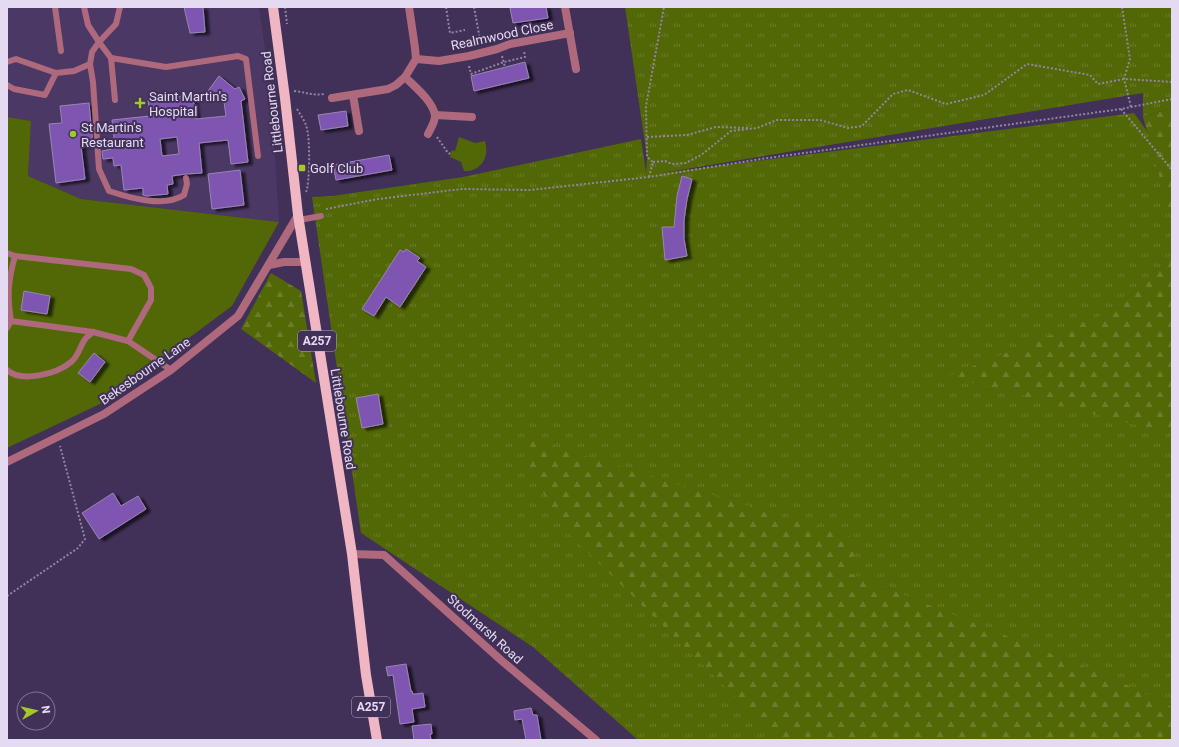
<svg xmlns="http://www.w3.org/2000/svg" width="1179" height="747" viewBox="0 0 1179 747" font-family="Roboto,sans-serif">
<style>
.built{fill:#4b3865}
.grass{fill:url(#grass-tufts)}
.forest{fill:url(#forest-firs)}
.park{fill:#526706}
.building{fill:#7f54b2;stroke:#9886b3;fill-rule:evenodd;filter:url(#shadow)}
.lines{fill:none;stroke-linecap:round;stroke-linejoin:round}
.path{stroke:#9285a5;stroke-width:2;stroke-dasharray:2 2;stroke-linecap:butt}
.service{stroke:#af697c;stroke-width:6}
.minor{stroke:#af697c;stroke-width:8}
.tertiary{stroke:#af697c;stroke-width:8}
.primary{stroke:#f0b6c4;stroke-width:10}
.poi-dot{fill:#a3c927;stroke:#413057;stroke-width:1.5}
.labels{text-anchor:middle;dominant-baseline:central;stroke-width:4;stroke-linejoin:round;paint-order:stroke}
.shield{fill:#413057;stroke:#b3a8c4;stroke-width:1}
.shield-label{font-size:12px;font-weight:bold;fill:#e4dbf3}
.street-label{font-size:13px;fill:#e4dbf3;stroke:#413057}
.poi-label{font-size:13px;fill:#e4dbf3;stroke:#413057;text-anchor:start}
</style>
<defs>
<pattern id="grass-tufts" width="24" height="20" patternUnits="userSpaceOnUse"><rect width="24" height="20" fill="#526706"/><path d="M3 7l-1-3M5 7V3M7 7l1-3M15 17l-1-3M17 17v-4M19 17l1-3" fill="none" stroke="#6b7c2b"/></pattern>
<pattern id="forest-firs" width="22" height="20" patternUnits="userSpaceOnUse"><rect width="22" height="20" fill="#526706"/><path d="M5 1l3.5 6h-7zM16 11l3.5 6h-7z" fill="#6b7c2b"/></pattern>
<filter id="shadow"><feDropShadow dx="4.5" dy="2.5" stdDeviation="1" flood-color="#0009"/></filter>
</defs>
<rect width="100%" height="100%" fill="#413057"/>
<path class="built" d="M7,7H259L271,89L279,222L81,199L28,176L31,121L7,117Z"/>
<path class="grass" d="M625,7H1172V108L1143,117V93L662,173L1134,113L1172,166V740H638L533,647L361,533L312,197L332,196L463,177L641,139L646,172L647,157Z"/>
<g class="forest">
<path d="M1172,108V221L1143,117Z"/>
<path d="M1172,254V427L1147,428L948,376L1121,307Z"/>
<path d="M271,273L301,291L316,383L241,329Z"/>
<path d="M529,439L858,539L849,573L1119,681L1172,707V740H780L567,532L526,465Z"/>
</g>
<g class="park">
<path d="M7,117L31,121L28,176L81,199L279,222L232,306L100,404L7,448Z"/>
<path d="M459,137L475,143L485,141C490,157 481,172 464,171L461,162L450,157L452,150L455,151Z"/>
</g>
<g class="building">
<path d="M184,7H203L205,32L190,33Z"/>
<path d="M516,7H546L548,18L513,23L510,8Z"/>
<path d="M525,62L529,78L474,91L471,76Z"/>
<path d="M219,76L235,89L239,87L245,99L241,101L248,162L231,164L228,140L199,143L202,173L186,174L172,176L173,184L167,185L168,194L146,196L143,195V188L124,190L121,165L114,166L113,158L103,159L102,151L112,149V147L115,146L112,120L150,116L148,100L183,96L184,98L193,97L196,119L226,116L224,102L208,91ZM177,137L179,154L162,156L160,139Z"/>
<path d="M89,103L93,145L81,146L85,179L56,183L49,124L62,123L60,106Z"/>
<path d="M346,111L348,126L321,130L318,115Z"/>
<path d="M389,155L392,170L336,180L333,165Z"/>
<path d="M240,170L244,205L212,209L208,174Z"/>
<path d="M682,176L692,179L687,199L684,220V239L687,256L665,260L662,227H674L677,196Z"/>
<path d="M406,249L420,258L417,261L426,267L400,307L386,297L374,316L362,309L400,250L404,252Z"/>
<path d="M24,291L50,296L47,314L21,310Z"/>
<path d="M94,353L105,362L90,382L78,373Z"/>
<path d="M378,394L383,424L362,428L356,398Z"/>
<path d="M113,493L121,506L138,496L146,509L99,539L82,513Z"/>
<path d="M406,664L411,691H412L413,694H416L423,693L425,707L412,709L414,722L400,724L393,675L388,676L386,667Z"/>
<path d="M531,708L533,715H537L541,740H526L522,719L515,720L514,711Z"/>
<path d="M431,724L432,734H430L431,740H414L412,726Z"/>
</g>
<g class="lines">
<g class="path">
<path d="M285,7L287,24"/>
<path d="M446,7L450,33L465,30"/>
<path d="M474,7L481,45"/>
<path d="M1122,7L1130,59L1124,79L1131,107"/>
<path d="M502,56L505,67"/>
<path d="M469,66L471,74L504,62L525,57L524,51"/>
<path d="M294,91C305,92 313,96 324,94"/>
<path d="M297,109C301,116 306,122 307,129C310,138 310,184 306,192"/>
<path d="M1121,109L1172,170"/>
<path d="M437,137L448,153L451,154"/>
<path d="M647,137L687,135L716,127L748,128"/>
<path d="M653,162L665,161L672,164L686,163L701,155L731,131L757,128L777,120H820L848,128L862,126L893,94L908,90L946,104L984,95L1027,64L1090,75L1098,84L1124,79L1172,82"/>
<path d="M649,177L653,162L647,157L646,106L664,7"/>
<path d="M326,209L378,199L462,189L530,190L649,177L761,159L1121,109L1172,99"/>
<path d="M7,596L78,548L85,539L60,446"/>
</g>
<g class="service">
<path d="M55,7L61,51"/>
<path d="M84,7L88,25L99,42L111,58L166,67L238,56L246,59L258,156"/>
<path d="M120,7L116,24L99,42L92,52L90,64L93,82L99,169L109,191C130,198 164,208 184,195L187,184L186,178"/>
<path d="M111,58L115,100"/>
<path d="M7,62L16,59L56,73L74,71L90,64"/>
<path d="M7,85L14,89L45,95L56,73"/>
<path d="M299,220L321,216"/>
<path d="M7,253L15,256L131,269L144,275L151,288V300L128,341"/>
<path d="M11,321C7,295 8,281 15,256"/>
<path d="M7,328L11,321L93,332L128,341L171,370"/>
<path d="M7,370C21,383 57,374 71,362C79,356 80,345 86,338C88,336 91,334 93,332"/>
</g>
<g class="minor">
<path d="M565,7L576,69"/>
<path d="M416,59L439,61L469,56L497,49L510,44L570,33"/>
<path d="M405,77C414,86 434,102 435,116C435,122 431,128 428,134"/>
<path d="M353,95L359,131"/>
<path d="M332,98L388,89L396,85L405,77L416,59L415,48L409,7"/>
<path d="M435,115L472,117"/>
</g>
<g class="tertiary">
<path d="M269,265L284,262H305"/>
<path d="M7,462L104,414L171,370L238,316L298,215"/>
<path d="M352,554L384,555L502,661L596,740"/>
</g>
<path class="primary" d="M273,7L285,98L298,215L352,554L366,675L377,740"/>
</g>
<g class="poi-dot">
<path d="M138 97h4v4h4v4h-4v4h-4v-4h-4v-4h4z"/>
<circle cx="73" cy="134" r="4"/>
<rect x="298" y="164" width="8" height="8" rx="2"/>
</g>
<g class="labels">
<g class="shield">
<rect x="298" y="331" width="38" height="20" rx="3"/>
<rect x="352" y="697" width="38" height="20" rx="3"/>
</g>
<g class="shield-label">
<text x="317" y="341">A257</text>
<text x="371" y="707">A257</text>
</g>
<g class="street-label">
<text transform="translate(502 35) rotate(-12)">Realmwood Close</text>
<text transform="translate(272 102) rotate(-97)">Littlebourne Road</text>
<text transform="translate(145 371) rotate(-35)">Bekesbourne Lane</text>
<text transform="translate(343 419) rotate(81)">Littlebourne Road</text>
<text transform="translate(485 629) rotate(42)">Stodmarsh Road</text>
</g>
<g class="poi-label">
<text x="149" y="96">Saint Martin's<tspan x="149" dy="15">Hospital</tspan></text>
<text x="81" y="127">St Martin's<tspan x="81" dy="15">Restaurant</tspan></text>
<text x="310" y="168">Golf Club</text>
</g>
</g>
<rect width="1179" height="747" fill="none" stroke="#e4dbf3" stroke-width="16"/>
<g transform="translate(36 711) rotate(82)"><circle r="19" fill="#413057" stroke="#827495"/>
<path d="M0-3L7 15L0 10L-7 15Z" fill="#a3c927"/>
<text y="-6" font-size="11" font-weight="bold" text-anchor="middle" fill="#e4dbf3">N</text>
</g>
</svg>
